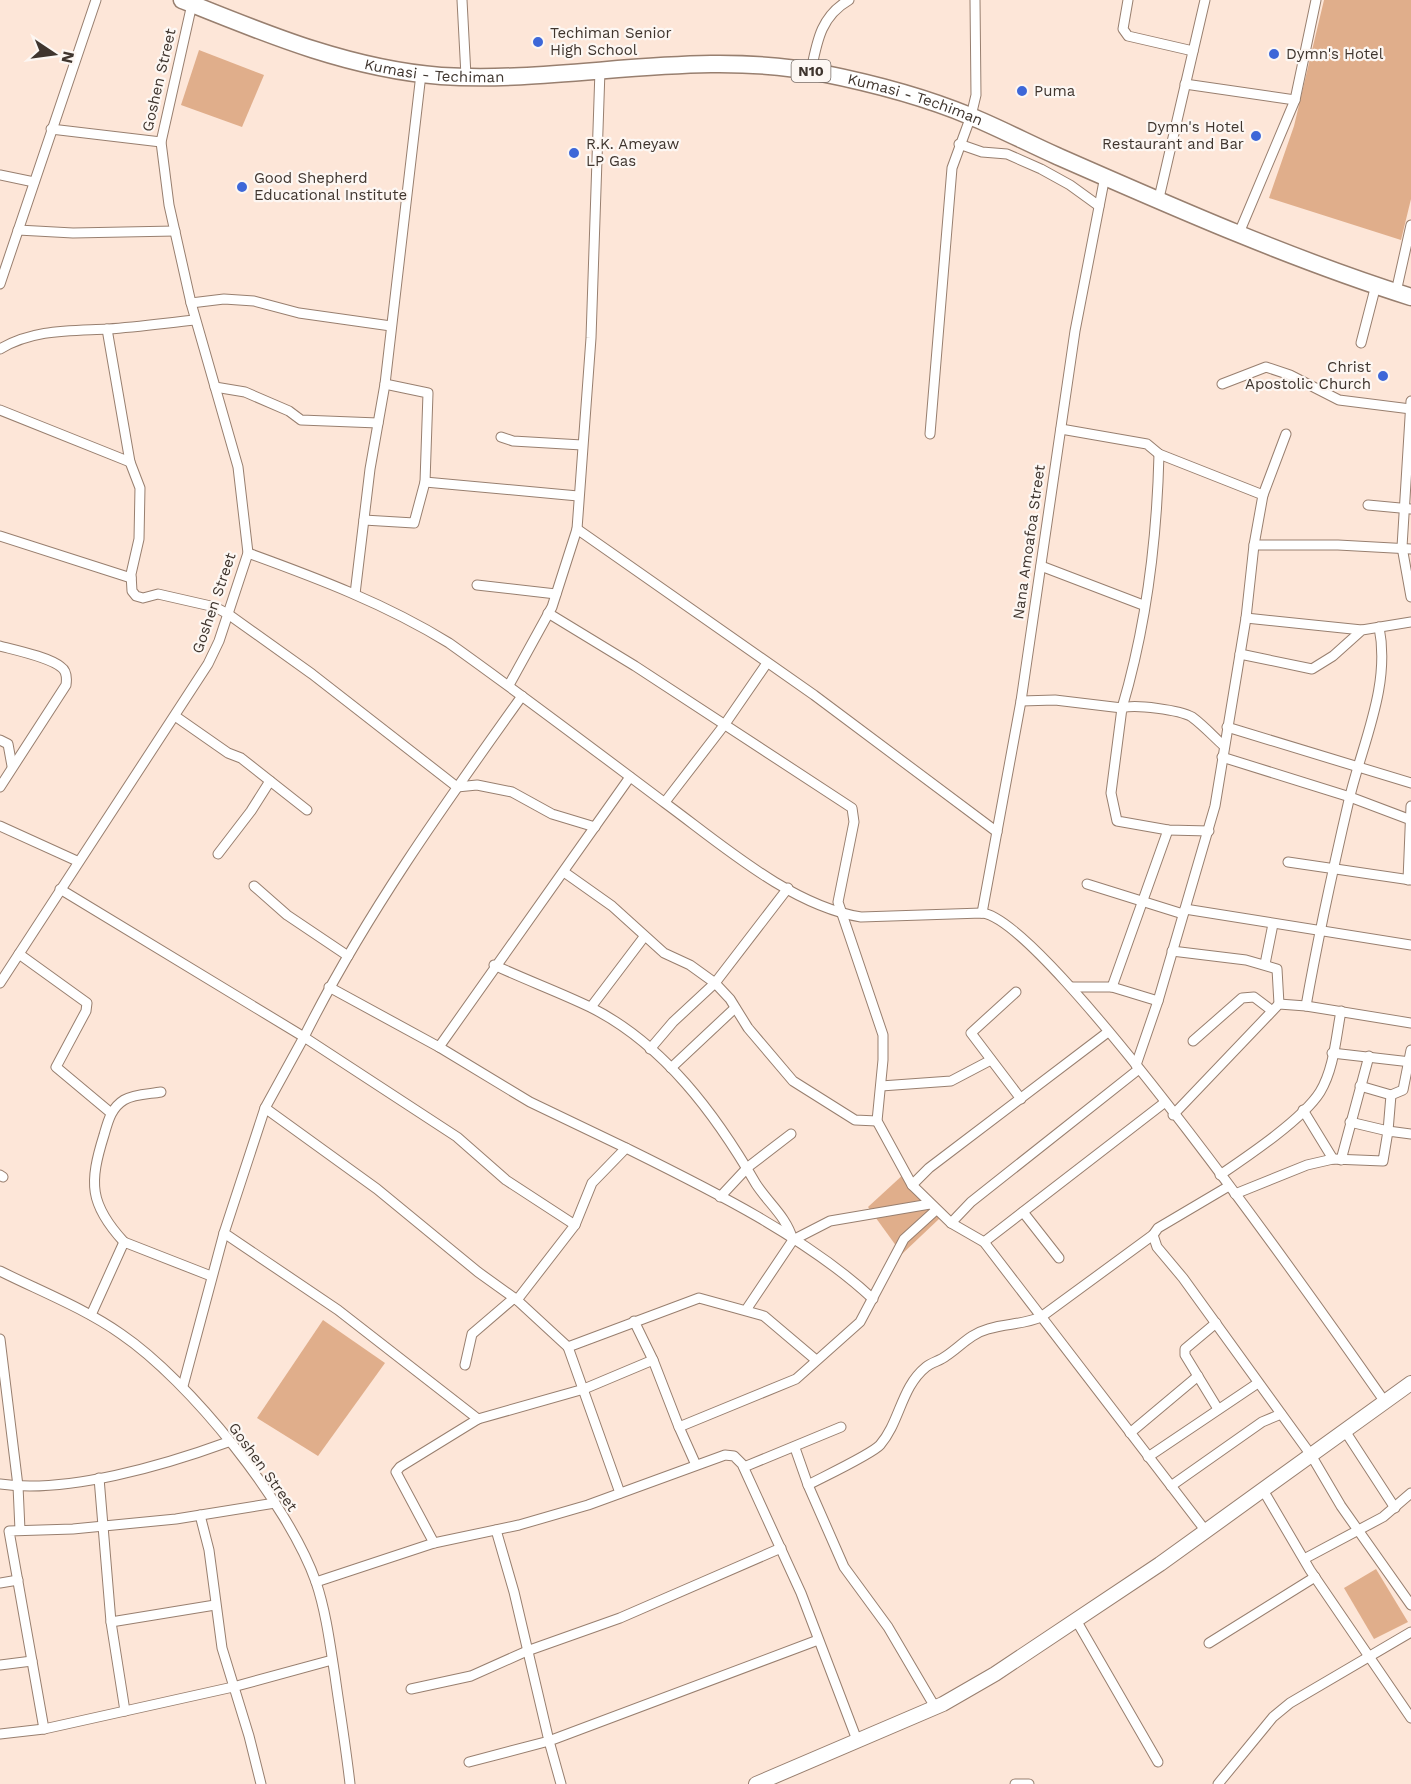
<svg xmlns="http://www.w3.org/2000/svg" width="1411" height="1784" viewBox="0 0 1411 1784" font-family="'Work Sans',sans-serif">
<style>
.green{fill:#e0ae8b}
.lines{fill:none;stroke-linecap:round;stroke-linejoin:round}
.street-casing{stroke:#987f6f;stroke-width:11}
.secondary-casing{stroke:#987f6f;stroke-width:16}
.highway-casing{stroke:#987f6f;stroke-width:19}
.street{stroke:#fff;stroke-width:9}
.secondary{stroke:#fff;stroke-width:14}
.highway{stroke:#fff;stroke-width:16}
.poi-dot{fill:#3d67d8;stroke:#fdf7f3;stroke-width:2}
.labels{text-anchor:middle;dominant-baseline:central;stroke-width:4.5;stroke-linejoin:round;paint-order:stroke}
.shield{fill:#fdf7f3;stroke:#786f69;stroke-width:1.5}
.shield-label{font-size:14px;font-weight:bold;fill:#3f352e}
.poi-label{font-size:15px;fill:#3f352e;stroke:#fdf7f3;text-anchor:start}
.street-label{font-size:15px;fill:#3f352e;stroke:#fdf7f3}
</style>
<rect width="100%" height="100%" fill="#fde6d8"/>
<g class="green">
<path d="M1324,0H1411V199L1401,240L1269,198L1294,126Z"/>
<path d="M199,50L264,75L242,127L181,105Z"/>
<path d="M905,1173L940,1218L902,1254L868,1207Z"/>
<path d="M323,1320L385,1363L318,1456L257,1418Z"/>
<path d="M1376,1569L1408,1622L1374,1639L1344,1588Z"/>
</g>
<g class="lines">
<g class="street-casing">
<g id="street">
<path d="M462,0L466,76"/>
<path d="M1128,0L1123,29L1128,36L1193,51"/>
<path d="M811,71C817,41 821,16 849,0"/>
<path d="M1185,84L1295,100"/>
<path d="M51,129L161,142"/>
<path d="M959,144L982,152L1007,154L1041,169L1070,185L1099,206"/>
<path d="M0,175L34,182"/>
<path d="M1159,198L1205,0"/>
<path d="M18,230L73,233L175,231"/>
<path d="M1239,233L1295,100L1316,0"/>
<path d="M0,284L96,0"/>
<path d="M1396,292L1411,225"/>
<path d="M191,303L224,299L254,301L299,313L391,326"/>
<path d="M107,329L130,462L140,488L139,539L131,574L132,591L136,596L143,598L158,594L215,607L228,614L312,674L457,787L477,785L512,792L552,814L595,827"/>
<path d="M1361,343L1376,285"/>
<path d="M0,349C34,329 70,331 108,329C137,327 166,323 195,320"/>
<path d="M1222,384L1266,367L1290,375L1339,400L1411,409"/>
<path d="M215,387L245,392L289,411L301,420L378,423"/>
<path d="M1411,401L1402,547L1411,597"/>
<path d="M0,410L130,462"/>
<path d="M1061,429L1147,444L1159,454L1263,495L1254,545L1246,618L1215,806L1158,1001L1136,1065"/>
<path d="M930,434L952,168L971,116L976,95L975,0"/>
<path d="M501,437L513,441L582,445"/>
<path d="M425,482L578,496"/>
<path d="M1263,495L1286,434"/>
<path d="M1368,505L1411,509"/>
<path d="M364,520L414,523L425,482L428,393L385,384"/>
<path d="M577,529L591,338L600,70"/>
<path d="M0,536L131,578"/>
<path d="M1254,545H1338L1411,549"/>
<path d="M248,553C317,578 386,604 449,643C522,695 593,749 665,803C721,844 791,906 861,917L982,913C1048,919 1334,1329 1385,1402"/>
<path d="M1041,566L1143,605"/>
<path d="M477,585L556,594"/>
<path d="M355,594L370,469L385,384L421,74"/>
<path d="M548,613L635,666L852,808L854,822L838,902L883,1035V1060L877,1121L912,1185L951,1223L984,1242L1205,1530"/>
<path d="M1246,618L1362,630"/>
<path d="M0,646C15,650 49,657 61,667C67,671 67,678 66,685L0,787"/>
<path d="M1240,654L1312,669L1333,656L1362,630L1411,622"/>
<path d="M509,685L552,607L577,529L814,695L997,832"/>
<path d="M1021,701L1055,700L1122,708C1146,627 1157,538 1159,454"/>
<path d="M175,716L228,753L241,758L307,810"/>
<path d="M1227,727L1411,783"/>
<path d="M0,740L8,744L12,766"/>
<path d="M1222,757L1350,797L1411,820"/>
<path d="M665,802L725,724L767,663"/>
<path d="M0,826L77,861"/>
<path d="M1209,831L1168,830L1117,821L1111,793L1122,708C1135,704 1180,710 1192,717C1203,725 1214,737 1224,746"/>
<path d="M218,854L251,811L270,781"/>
<path d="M1288,862L1411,880"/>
<path d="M564,872L612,906L664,953L690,965L715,983L730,999L748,1028L793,1081L855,1120L877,1121"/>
<path d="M1408,880L1411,806"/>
<path d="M1087,884L1183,914"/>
<path d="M254,886L287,915L348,956"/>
<path d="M60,889L304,1037C364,917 444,805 522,696"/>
<path d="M1185,909L1411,945"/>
<path d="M982,913L1021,701L1075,331L1105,176"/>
<path d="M1172,951L1246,960L1277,969L1279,1004"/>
<path d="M19,954L87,1003L86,1011L56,1067L111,1113"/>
<path d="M1265,964L1273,924"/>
<path d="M494,965C526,980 559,992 590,1007C664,1044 716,1115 756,1184C769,1204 786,1216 793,1240"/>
<path d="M0,983L208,664L219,641L248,553L238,467L191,303L169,205L161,142L192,4"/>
<path d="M329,987L439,1047L630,777"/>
<path d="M1072,987H1112L1158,1001"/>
<path d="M1112,987L1168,830"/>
<path d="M1016,992L971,1033L1021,1099"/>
<path d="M1306,1006C1318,937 1333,869 1349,800C1362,744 1391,686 1379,627"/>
<path d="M591,1007L644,937"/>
<path d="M1193,1041L1242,998L1254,997L1271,1010"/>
<path d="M439,1047L530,1102L626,1148"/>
<path d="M650,1049L673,1022L715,983L788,888"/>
<path d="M1332,1053L1411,1062"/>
<path d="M671,1068L735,1008"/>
<path d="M881,1086L951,1081L991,1060"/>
<path d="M1360,1086L1391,1095"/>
<path d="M265,1108L304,1037L457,1137L506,1180L575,1225L517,1300L568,1347"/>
<path d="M1303,1110L1333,1159"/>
<path d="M1173,1115L1279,1004L1306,1006L1411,1023"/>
<path d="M1350,1122L1388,1131L1391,1095L1403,1090L1411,1050"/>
<path d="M1341,1160L1369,1056"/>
<path d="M0,1175L3,1177"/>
<path d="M1220,1175C1248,1156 1303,1119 1320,1092C1334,1069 1336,1037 1341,1011"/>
<path d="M912,1185L929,1168L1108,1032"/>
<path d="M1235,1194L1307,1165L1333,1159L1383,1161L1388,1131L1411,1134"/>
<path d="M720,1197L748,1167L791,1134"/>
<path d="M1023,1212L1059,1258"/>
<path d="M951,1223L971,1202L1139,1069"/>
<path d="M575,1225L592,1183L626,1148C707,1188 807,1237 873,1299"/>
<path d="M1153,1235L1157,1247L1183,1278L1311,1455L1341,1506L1411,1605"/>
<path d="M124,1242C89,1204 89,1183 104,1135C108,1121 111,1108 124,1100C134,1094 150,1094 161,1092"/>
<path d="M984,1242L1164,1103"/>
<path d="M0,1271C40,1291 84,1308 121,1334C190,1381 288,1503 316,1582C326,1612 330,1644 335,1676C340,1712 346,1748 350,1784"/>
<path d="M746,1310L793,1240L830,1221L930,1204"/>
<path d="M91,1315L124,1242L211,1276"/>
<path d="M634,1321L653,1360"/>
<path d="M1216,1323L1185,1349V1355L1218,1409"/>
<path d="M0,1339L18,1486L20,1530"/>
<path d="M465,1365L472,1334L514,1298"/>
<path d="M183,1386L224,1233"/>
<path d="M478,1419L338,1310L224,1233L265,1108L377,1189L478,1272L517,1300"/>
<path d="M679,1427L696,1465"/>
<path d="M1345,1431L1395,1508"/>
<path d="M1130,1433L1198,1376"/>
<path d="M795,1448L808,1485L844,1567L888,1627L935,1707"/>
<path d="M1148,1457L1258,1383"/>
<path d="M744,1467L841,1427"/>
<path d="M99,1478L111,1622L125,1711"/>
<path d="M0,1484C67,1494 165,1465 228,1442"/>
<path d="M808,1485C821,1478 872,1454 880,1445C900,1422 901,1387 926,1367C932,1362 940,1361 946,1356C961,1346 970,1334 988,1329C1007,1323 1022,1325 1041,1317L1153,1235L1158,1228L1229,1186"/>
<path d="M1171,1486L1262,1422L1281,1414"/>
<path d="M1263,1490L1310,1570L1411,1718"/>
<path d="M620,1493L568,1347L699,1298L764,1316L816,1360"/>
<path d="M275,1503L176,1519L73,1529L9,1531L44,1729L233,1687L332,1660"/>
<path d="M200,1515L209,1550L222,1648L249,1736L261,1784"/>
<path d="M434,1543L396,1472L400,1467L478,1419L584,1389L653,1360L679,1427L796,1379L860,1322L904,1239L936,1210"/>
<path d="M1304,1559L1383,1517L1411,1493"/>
<path d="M316,1582L434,1543L519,1525L588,1505L725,1455L734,1456L742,1464L801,1593L857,1740"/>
<path d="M0,1583L18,1580"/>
<path d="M1076,1620L1158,1762"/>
<path d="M111,1622L215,1605"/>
<path d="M1209,1643L1315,1577"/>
<path d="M0,1665L32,1661"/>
<path d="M411,1689L471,1676L527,1651L620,1618L781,1548"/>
<path d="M0,1734L44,1729"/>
<path d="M469,1762L549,1741L514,1592L496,1530"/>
<path d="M561,1784L549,1741L818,1640"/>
<path d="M1015,1784H1029"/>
<path d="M1218,1784L1273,1717L1290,1703L1411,1632"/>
</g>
</g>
<g class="secondary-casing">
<path id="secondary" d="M756,1784L943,1704L995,1674L1160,1564L1411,1383"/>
</g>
<g class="highway-casing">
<g id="highway">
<path id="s1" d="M182,0C266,34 350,69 441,76C567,84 695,48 821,73C871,83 922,96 970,116C999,128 1028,143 1057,156C1173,207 1291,259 1411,297"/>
</g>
</g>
<use href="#street" class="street"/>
<use href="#secondary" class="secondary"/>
<use href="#highway" class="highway"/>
</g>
<g class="poi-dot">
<circle cx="538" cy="42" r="6"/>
<circle cx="1274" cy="54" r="6"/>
<circle cx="1022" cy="91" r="6"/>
<circle cx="1256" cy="136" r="6"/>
<circle cx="574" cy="153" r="6"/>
<circle cx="242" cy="187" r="6"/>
<circle cx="1383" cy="376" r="6"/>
</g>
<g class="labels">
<rect class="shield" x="791.5" y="60" width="39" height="22" rx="4.5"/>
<g class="shield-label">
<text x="811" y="71">N10</text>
</g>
<g class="poi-label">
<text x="550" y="33">Techiman Senior<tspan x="550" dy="17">High School</tspan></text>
<text x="1286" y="54">Dymn's Hotel</text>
<text x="1034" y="91">Puma</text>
<text x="1244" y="127" text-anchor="end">Dymn's Hotel<tspan x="1244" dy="17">Restaurant and Bar</tspan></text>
<text x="586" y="144">R.K. Ameyaw<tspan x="586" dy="17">LP Gas</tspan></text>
<text x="254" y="178">Good Shepherd<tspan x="254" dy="17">Educational Institute</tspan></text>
<text x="1371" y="367" text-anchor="end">Christ<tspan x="1371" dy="17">Apostolic Church</tspan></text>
</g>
<g class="street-label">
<text stroke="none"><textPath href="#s1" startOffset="264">Kumasi - Techiman</textPath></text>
<text transform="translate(159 80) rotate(-77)">Goshen Street</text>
<text stroke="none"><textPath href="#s1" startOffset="750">Kumasi - Techiman</textPath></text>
<text transform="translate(1029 542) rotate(-82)">Nana Amoafoa Street</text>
<text transform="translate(214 603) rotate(-71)">Goshen Street</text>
<text transform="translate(263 1467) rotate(54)">Goshen Street</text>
</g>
</g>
<g transform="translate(54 54) rotate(103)" stroke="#fdf7f3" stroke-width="4.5" paint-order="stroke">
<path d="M0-4.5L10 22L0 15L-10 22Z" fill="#3f352e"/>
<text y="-9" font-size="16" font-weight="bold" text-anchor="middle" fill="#3f352e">N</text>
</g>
</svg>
